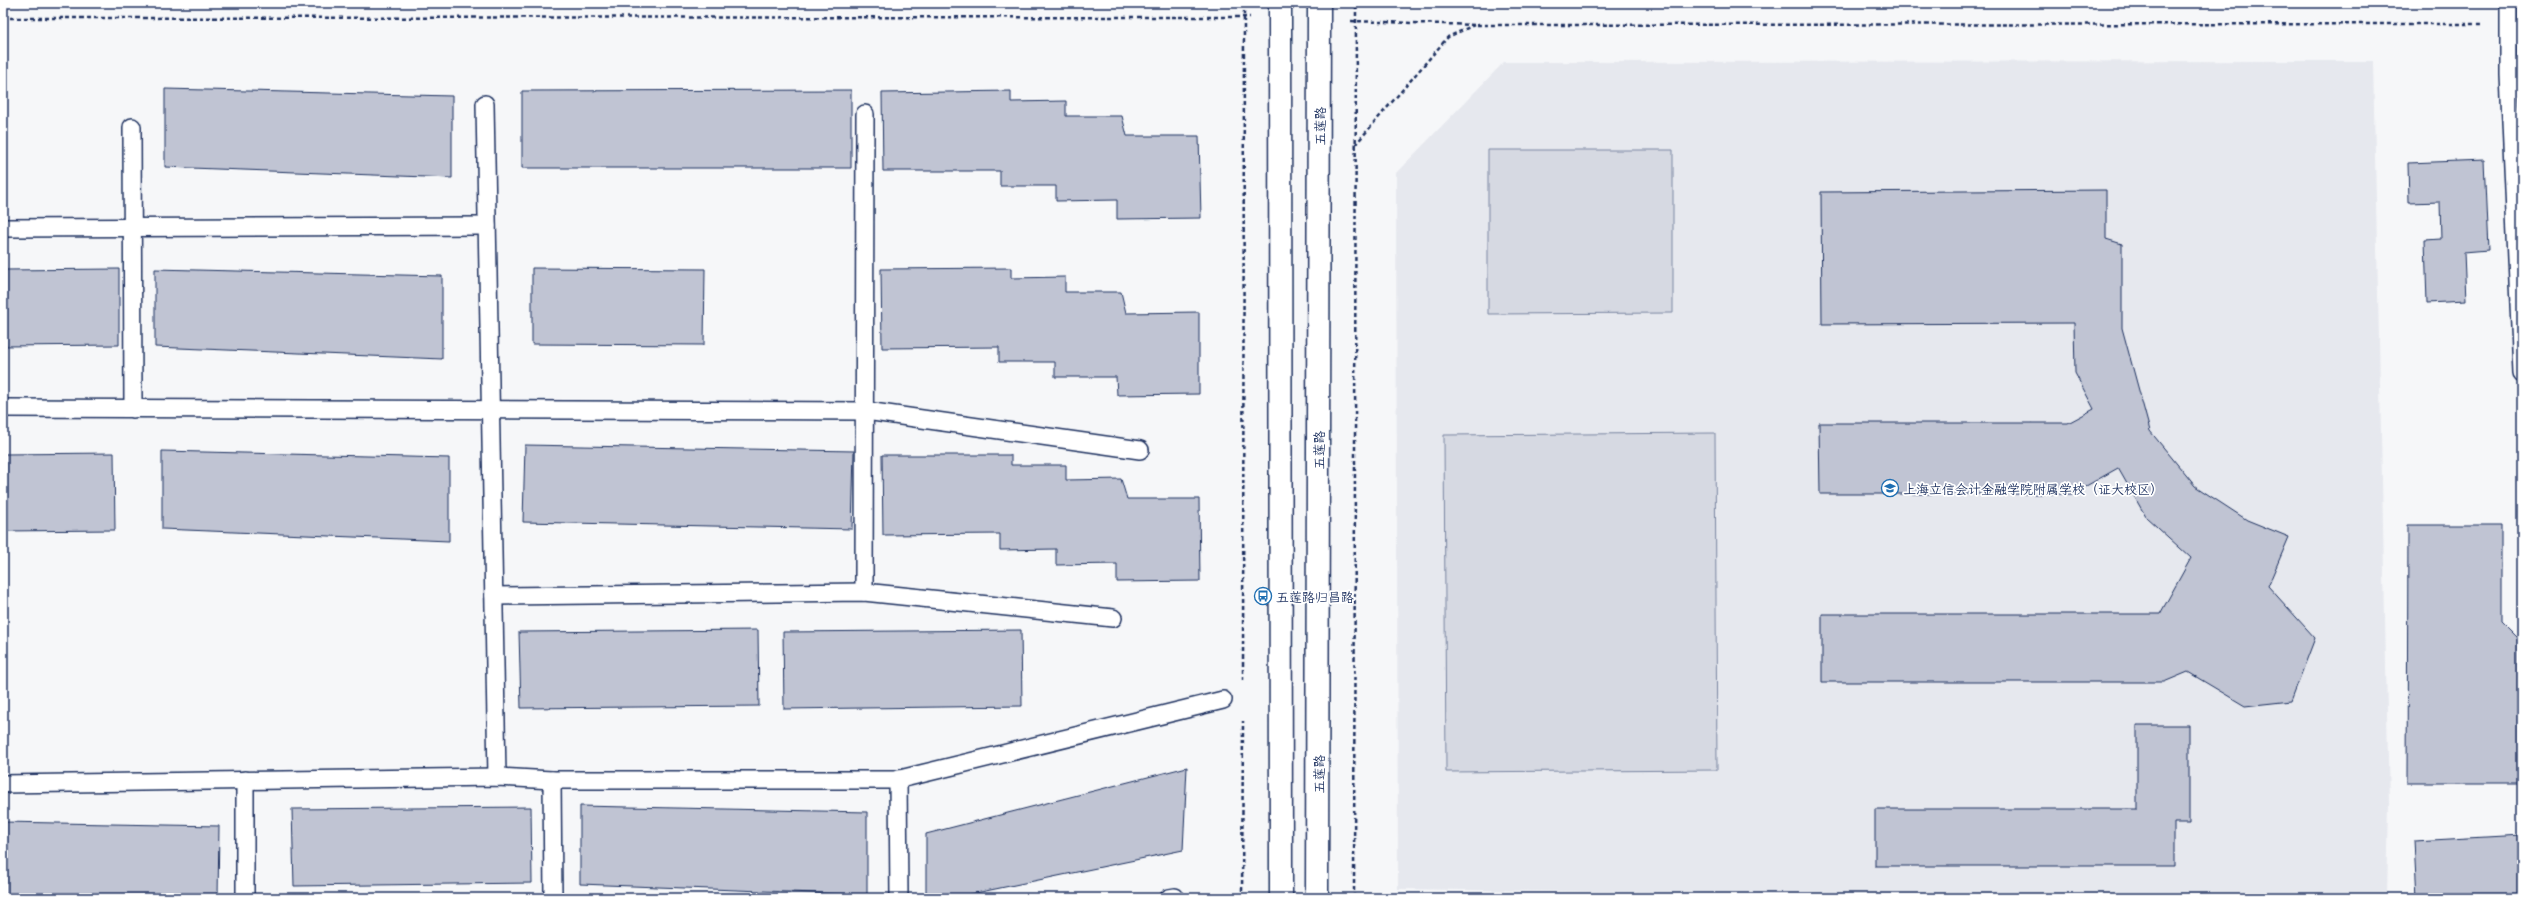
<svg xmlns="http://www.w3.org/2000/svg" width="2525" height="901" viewBox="0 0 2525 901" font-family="'Playpen Sans','LXGW WenKai TC',sans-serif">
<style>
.built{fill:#e6e8ee}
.green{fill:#d6d9e2;stroke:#7884a0}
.building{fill:#c0c4d3;stroke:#1b2f5e}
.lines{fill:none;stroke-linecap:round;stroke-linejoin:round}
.service-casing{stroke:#1b2f5e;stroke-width:20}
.tertiary-casing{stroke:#1b2f5e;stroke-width:25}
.path{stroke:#1b2f5e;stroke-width:2.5;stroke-dasharray:4 3;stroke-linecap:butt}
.service{stroke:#fff;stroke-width:17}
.tertiary{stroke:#fff;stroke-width:22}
.labels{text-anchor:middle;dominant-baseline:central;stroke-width:3.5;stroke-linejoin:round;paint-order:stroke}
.street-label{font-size:13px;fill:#1b2f5e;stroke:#fff}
.poi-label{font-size:13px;fill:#1b2f5e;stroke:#fff;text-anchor:start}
</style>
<rect width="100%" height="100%" fill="#f6f7f9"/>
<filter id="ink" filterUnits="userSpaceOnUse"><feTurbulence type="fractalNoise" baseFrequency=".025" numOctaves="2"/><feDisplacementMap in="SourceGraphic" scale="8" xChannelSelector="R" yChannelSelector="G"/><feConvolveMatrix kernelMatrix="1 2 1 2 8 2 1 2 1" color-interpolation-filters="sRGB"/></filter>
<g filter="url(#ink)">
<path class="built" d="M2373,61L2389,804L2387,898H1982L1398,889L1396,173L1504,62Z"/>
<g class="green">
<path d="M1488,150H1673V313L1488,314Z"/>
<path d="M1715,433L1717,770L1446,772L1444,435Z"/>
</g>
<g class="building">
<path d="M165,89L452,96V178L165,167Z"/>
<path d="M851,90V168H522V91Z"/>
<path d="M1011,91V102L1066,101V116H1122L1127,136H1199L1201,218L1117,219V200L1056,201V186H1000V171H883L882,93Z"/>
<path d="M2484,160L2488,250L2464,252L2466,301L2427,303L2425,240L2441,239L2440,202L2409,203L2408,163Z"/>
<path d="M2106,190V239L2122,244V328L2150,431L2195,486L2247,520L2289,537L2268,586L2315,638L2291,701L2245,706L2188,672L2164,682H1822V614H2160L2191,558L2146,517L2118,468L2072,494H1820L1819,423H2068L2094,409L2075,373L2074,323L1822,324L1821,192Z"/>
<path d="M532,268L705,269L704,345L532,344Z"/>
<path d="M1011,268V278L1065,277V292H1121L1126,313L1199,312V394L1117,395L1116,377H1055V362H999V347L882,348L881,269Z"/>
<path d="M119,269V345L3,346V270Z"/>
<path d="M155,269L442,276V359L155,347Z"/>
<path d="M525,445L854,451L852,529L523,522Z"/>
<path d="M162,451L449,458V541L162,529Z"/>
<path d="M114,453L115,530L3,531V454Z"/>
<path d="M882,455H1011V465H1066V480L1121,479L1127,499H1199L1200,581L1117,582V564L1056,565V549L1000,550V534L883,535Z"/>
<path d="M2408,525H2501V621L2522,642V783H2407Z"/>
<path d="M758,630L759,706L521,708L519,632Z"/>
<path d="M1021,630L1022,706L784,709L783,632Z"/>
<path d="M2137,725H2189V823H2174V866H1875V809H2137Z"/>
<path d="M1187,767L1183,850L952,898H926V834Z"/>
<path d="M580,806L867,812V895L580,884Z"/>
<path d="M531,807L532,883L294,886L292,809Z"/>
<path d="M3,822L219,826L218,898H3Z"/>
<path d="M2522,835V898H2417L2414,841Z"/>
</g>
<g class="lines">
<g class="service-casing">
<g id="service">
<path d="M2509,3V75L2522,373"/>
<path d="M485,104L497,777"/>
<path d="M132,127L133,409"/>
<path d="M3,228L487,226"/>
<path d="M3,408L866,411L1140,450"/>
<path d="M864,592L865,114"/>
<path d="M494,596L864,592L1113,618"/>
<path d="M898,779L899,898"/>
<path d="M245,780V898"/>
<path d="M552,780L553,898"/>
<path d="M3,784L497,777L552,780H896L1223,700"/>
<path d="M1169,898L1175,897"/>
</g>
</g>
<g class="tertiary-casing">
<g id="tertiary">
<path d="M1280,3L1281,898"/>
<path d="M1317,898L1319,3"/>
</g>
</g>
<g class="path">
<path d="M3,18L1250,17"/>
<path d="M1351,21L1476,25L2482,24"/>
<path d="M1355,145L1448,37L1474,25"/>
<path d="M1243,680L1244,3"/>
<path d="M1242,898L1243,721"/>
<path d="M1354,898L1356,3"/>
</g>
<use href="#service" class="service"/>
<use href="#tertiary" class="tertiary"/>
</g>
</g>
<defs>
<g id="school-ring" transform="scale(0.9)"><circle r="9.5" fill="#fff" stroke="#1f6fb2" stroke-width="1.5"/><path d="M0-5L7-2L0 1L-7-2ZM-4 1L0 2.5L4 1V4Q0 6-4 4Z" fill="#1f6fb2"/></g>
<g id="bus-ring" transform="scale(0.9)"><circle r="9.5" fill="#fff" stroke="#1f6fb2" stroke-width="1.5"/><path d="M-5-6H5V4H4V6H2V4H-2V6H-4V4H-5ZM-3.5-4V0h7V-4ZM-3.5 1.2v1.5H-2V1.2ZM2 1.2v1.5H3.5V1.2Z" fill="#1f6fb2"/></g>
</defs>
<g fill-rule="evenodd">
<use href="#school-ring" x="1890" y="488"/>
<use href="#bus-ring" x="1263" y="596"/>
</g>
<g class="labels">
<g class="street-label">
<text transform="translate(1319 126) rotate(-90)">五莲路</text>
<text transform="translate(1318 450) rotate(-90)">五莲路</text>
<text transform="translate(1318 774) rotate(-90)">五莲路</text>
</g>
<g class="poi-label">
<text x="1903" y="488">上海立信会计金融学院附属学校（证大校区）</text>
<text x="1276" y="596">五莲路归昌路</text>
</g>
</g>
<rect width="2525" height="901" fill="none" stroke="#fff" stroke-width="16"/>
<rect x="8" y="8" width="2509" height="885" fill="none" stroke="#1b2f5e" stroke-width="1.5" filter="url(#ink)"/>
</svg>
